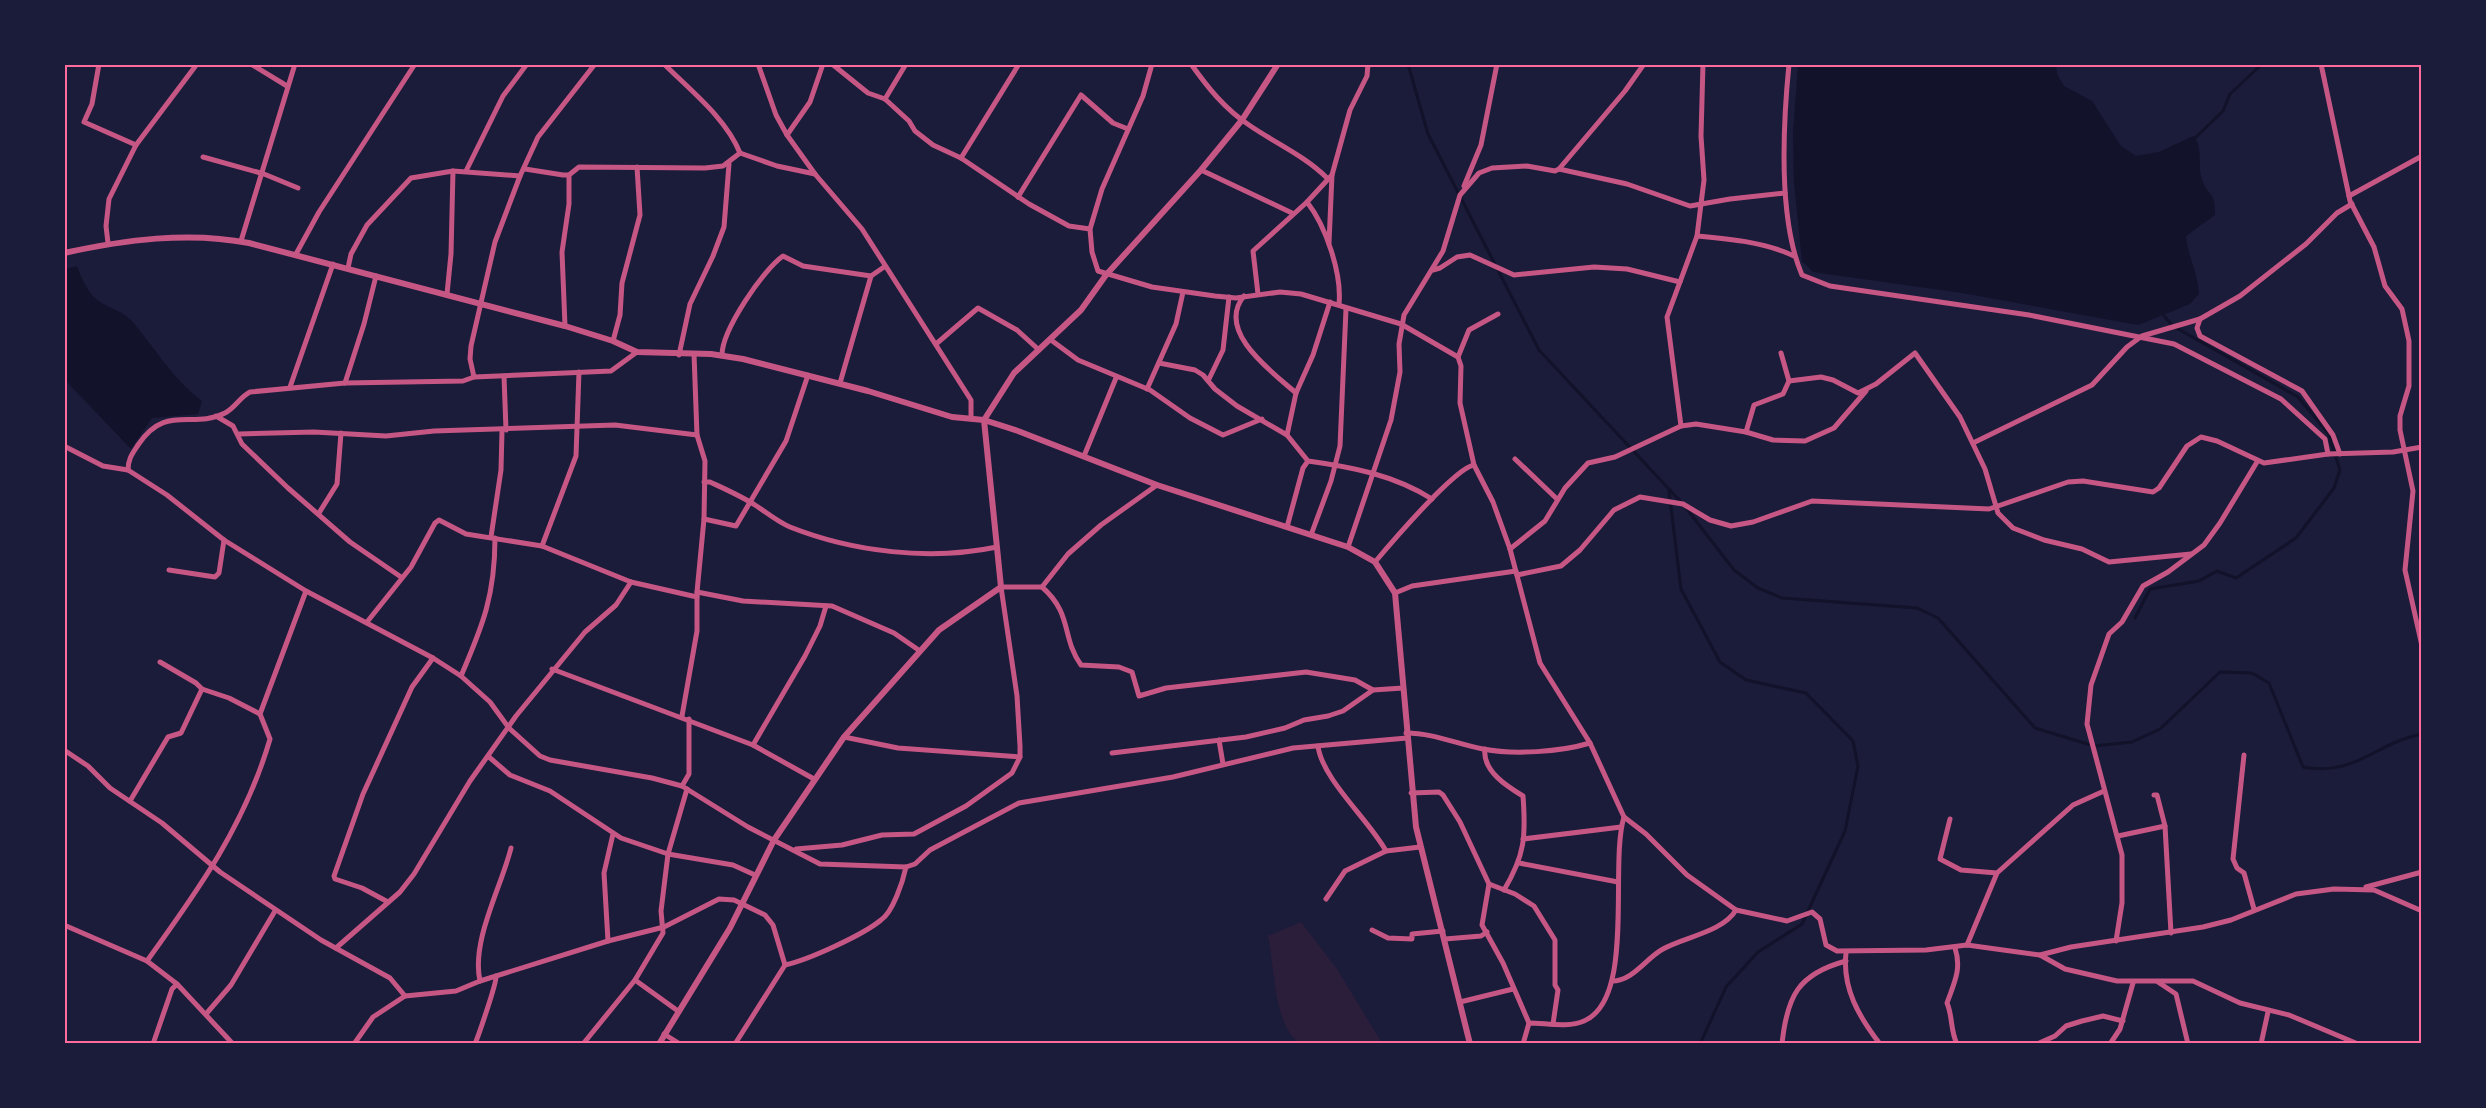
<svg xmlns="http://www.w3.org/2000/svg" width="2486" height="1108" viewBox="0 0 2486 1108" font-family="Literata,serif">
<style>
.green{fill:#2a1e3b}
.water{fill:#12122b}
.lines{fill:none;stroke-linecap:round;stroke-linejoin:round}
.stream{stroke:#12122b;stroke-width:3}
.minor{stroke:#c65784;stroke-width:5}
.tertiary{stroke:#c65784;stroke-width:6}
.neatline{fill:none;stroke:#ff6b9d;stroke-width:2}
</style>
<rect width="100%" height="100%" fill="#1b1b3a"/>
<path class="green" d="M1301,922L1337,969L1382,1043H1300C1273,1026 1275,967 1268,936Z"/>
<g class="water">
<path d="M2056,64L2057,74L2064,86L2092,101L2121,146L2136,156L2159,152L2193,136C2204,147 2197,164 2202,179C2207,196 2216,191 2215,215L2186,236C2188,257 2198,273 2199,294L2190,304L2138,325L1962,293L1813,272L1802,261L1794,183L1793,134L1798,65Z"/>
<path d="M77,266C81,277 88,294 99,301C110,309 121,310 131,320C155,348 172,378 202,401L198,414L152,418L131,449L65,380V269Z"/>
</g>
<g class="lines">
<g class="stream">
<path d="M1408,64L1428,134L1539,350L1682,503"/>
<path d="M2195,138L2223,111L2230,94L2262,64"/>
<path d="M1669,491L1681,589L1720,662L1746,680L1806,693L1853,741L1858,766L1845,831L1802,924L1758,952L1726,987L1700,1044"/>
<path d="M1686,508L1734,570L1758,588L1782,598L1917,608L1938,618L2035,728L2094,746L2132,742L2160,729L2220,672L2252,673L2269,683L2303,767C2355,777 2377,742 2422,734"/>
<path d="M2135,618L2150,589L2199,581L2217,571L2236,578L2296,538L2334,488L2340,470L2328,433L2298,397L2173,326L2164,316"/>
</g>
<g class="minor">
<path d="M99,64L92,104L84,122L136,145"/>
<path d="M251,64L287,86"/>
<path d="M664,64C690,90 726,118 740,153L777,166L815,174"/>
<path d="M758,64L776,115L787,135L815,174L862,229L971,400V419"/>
<path d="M832,64L868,93L885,99L909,121L915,131L933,145L961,158L1029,204L1069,226L1090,229"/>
<path d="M1152,64L1143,96L1102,189L1090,229L1092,252L1098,271L1152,287L1215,296L1236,298L1280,292L1301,294L1401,324L1458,357L1461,366L1460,403L1474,465L1493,502L1510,549L1540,663L1590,743L1624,817L1646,834L1687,875L1736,910L1787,921L1812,912L1820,919L1826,945L1837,951L1926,950L1967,945L2040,955L2071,947L2203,927L2231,920L2296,894L2334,889L2374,890L2422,911"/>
<path d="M1191,64C1208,88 1225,109 1249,125C1275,143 1305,156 1327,178"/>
<path d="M1789,64C1783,125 1778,219 1802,275L1830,286L2029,315L2174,344L2281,399L2325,439L2328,454"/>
<path d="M2321,64L2350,201L2374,247L2385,286L2402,309L2409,341V386L2400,416V430L2413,491L2405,570L2422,646"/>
<path d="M885,99L906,64"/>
<path d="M787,135L810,102L823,64"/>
<path d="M203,157L264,174L298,188"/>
<path d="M961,158L1019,64"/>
<path d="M525,169L563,175H569L579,167L705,168L723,166L740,153"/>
<path d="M1559,169L1625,91L1644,64"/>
<path d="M1201,170L1292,213"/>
<path d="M466,171L503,96L527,64"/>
<path d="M1464,186L1481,145L1497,64"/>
<path d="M2349,196L2422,156"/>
<path d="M1018,197L1081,95L1113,123L1128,129"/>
<path d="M1307,202C1326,226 1342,274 1339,304"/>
<path d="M1697,236C1729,239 1765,242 1794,256"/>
<path d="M241,241L295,64"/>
<path d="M108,243L106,226L109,199L136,145L197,64"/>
<path d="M1329,243L1332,175"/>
<path d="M296,254L319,212L415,64"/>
<path d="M348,268L351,254L367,225L411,178L453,171L520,176"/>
<path d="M1433,270L1440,268L1457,257L1470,255L1514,275L1594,267L1627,269L1680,282"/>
<path d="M447,294L451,254L453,171"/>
<path d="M1258,294L1253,251L1307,202L1332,175L1350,110L1367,76L1368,64"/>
<path d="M1244,296C1215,331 1272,372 1296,393"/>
<path d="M565,326L562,252L569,204V175"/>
<path d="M1051,340L1078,360L1150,390L1190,418L1223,435L1262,419"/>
<path d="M613,341L620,315L622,283L640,215L637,167"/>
<path d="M936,344L978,308L1017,330L1039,350"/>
<path d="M679,355L690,304L713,256L724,227L729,164"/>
<path d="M722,355C722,330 763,270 783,256L803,266L871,276L884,267"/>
<path d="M1458,357L1469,330L1498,314"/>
<path d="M1159,363L1195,370L1203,375L1215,389L1237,406L1287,435L1308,461C1352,467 1394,475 1432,499"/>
<path d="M504,376L506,430"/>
<path d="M474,377L470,359L471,346L495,242L520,176L538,137L595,64"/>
<path d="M1209,379L1223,350L1229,297"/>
<path d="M1789,381L1821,377L1833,380L1858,393L1876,384L1915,353L1960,417L1985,469L1998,513L2013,528L2044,540L2082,549L2109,562L2191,554"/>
<path d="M345,383L364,324L376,276"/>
<path d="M840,383L871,276"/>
<path d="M290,387L333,264"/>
<path d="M1147,389L1176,324L1183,292"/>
<path d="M216,416L233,426L242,444L288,488L350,542L401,577"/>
<path d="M1681,426L1667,317L1697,236L1704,180L1701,136L1703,64"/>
<path d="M1746,432L1754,405L1783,394L1789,381L1781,353"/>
<path d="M239,434L314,432L386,436L434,431L615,425L697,435"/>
<path d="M1287,435L1296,393L1313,355L1330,302"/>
<path d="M1973,443L2092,385L2127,347L2142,336L2200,319"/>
<path d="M64,446L103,466L128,470L167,495L224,540L306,591L433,658L461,676L490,702L509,728L540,756L550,760L652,778L682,786L748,827L820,864L906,867L915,864L930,850L1019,803L1173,777L1293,748L1407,738"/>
<path d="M2340,454L2333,435L2302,391L2200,336L2197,328L2200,319L2240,296L2306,244L2337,213L2352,204"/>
<path d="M1084,456L1116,378"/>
<path d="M1515,459L1557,499"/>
<path d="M128,470C128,459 132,454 138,445C166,403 192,430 225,413C235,408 240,397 250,392L345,383L463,381L474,377L611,371L637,352"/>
<path d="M704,482H710C725,489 741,496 755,505C766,512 778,522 790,527C853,552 930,561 997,547"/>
<path d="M319,513L337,484L341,433"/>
<path d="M704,519L736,526L786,441L808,375"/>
<path d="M1287,527L1303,468L1308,461"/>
<path d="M1311,535L1331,481L1340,446L1346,309"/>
<path d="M491,537L501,470L502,431"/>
<path d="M542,546L576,456L579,372"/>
<path d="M1348,547L1391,420L1400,372L1399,344L1404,315L1443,251L1460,195L1479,173L1492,168L1527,166L1555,171L1559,169L1627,184L1690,206L1730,199L1785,193"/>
<path d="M1510,549L1545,521L1565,488L1588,463L1615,457L1681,426L1696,424L1746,432L1773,440L1805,441L1834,428L1866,391"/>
<path d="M1375,562C1391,543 1455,468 1474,465"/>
<path d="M169,570L215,577L219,573L224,540"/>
<path d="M1517,575L1561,566L1580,550L1614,510L1640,497L1683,504L1710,520L1731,526L1753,522L1812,501L1989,509L2068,482L2083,481L2153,492L2159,488L2187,446L2201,437L2217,441L2264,463L2328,454L2393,452L2422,447"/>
<path d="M1042,587C1073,614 1061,637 1081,665L1119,667L1132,672L1139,696L1166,688L1306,672L1355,680L1373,690"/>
<path d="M697,592L743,601L832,606L894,633L920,651"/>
<path d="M1395,593L1412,586L1516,571"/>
<path d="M367,622L411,567L435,523L439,520L466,534L542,546L631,582L697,597"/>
<path d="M160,662L196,683L202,689L229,698L260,714"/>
<path d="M552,669L753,745L814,779"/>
<path d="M461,676C483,625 495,595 495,538"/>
<path d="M682,716L697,631V592L704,519L705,461L697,435L694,354"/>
<path d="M1406,733C1433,733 1457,744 1483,749C1514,755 1560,752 1590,743"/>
<path d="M844,737L898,748L1020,757"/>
<path d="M1219,740L1223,764"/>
<path d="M753,745L805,656L820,626L826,606"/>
<path d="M1318,746C1322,779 1369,820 1386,851"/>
<path d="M1485,749C1482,771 1508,787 1523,796C1526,836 1525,855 1504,890"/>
<path d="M64,750L88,766L110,788L162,823L220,872L321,940L390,978L405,996"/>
<path d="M1112,753L1246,737L1285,728L1304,720L1328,716L1343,711L1373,690L1403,688"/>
<path d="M2244,755L2233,859L2237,868L2244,873L2254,909"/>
<path d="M489,757L510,775L550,791L621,838L668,854L733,865L755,875"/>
<path d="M682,786L689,774V719"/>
<path d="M1411,793L1439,792L1443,795L1460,822L1489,884L1515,894L1534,906L1555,940V985L1558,990L1553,1024"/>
<path d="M2154,795H2157L2165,826L2171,933"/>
<path d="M130,801L168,737L181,733L202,689"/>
<path d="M1950,819L1940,859L1961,870L1997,873"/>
<path d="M2118,836L2165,826"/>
<path d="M1523,839L1621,827"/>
<path d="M796,849L842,845L882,835L914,834L966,806L1012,773L1020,757V746L1017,696L1001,587H1042L1068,554L1101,525L1157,485"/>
<path d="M1519,863L1618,882"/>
<path d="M1489,884L1482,925L1503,963L1529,1023"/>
<path d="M2366,887L2422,872"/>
<path d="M1326,899L1345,871L1386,851L1420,847"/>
<path d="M388,902L362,888L335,879L334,876L363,794L412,687L433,658"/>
<path d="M64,925L147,961L177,984L233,1044"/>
<path d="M1372,930L1388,938L1412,939V934L1443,931"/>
<path d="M1445,939L1481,936L1487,932"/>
<path d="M608,941L604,873L613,834"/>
<path d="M2116,941L2122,903V855L2087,724L2091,685L2109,634L2122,622L2143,586L2168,572L2204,545L2220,523L2257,462"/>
<path d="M1967,945L1997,873L2073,805L2104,791"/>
<path d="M336,948L400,892L414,874L470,781L516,716L585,632L616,605L631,582"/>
<path d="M1955,948C1962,969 1954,983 1947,1003C1953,1017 1950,1030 1957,1044"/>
<path d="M1846,953C1842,988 1859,1017 1880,1044"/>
<path d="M2040,955L2065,969L2117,981H2193L2240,1003L2289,1015L2358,1044"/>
<path d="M147,961C199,889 245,825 270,739L260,714L306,591"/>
<path d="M635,980L678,1011"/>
<path d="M480,981C471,941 501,888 511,848"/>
<path d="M1612,981C1633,981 1646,958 1663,949C1684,937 1723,932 1736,910"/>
<path d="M2158,982L2176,994L2188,1044"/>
<path d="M1460,1002L1513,989"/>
<path d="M206,1014L231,985L275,911"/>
<path d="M664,1034L680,1044"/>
<path d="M153,1044L172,989L177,984"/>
<path d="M354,1044L373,1017L405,996L456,991L480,981L608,941L664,927L719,899L734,900L765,915L773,925L785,965"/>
<path d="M475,1044C479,1034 497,982 496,976"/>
<path d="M583,1044L635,980L663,933L661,911L668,854L687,789"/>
<path d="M735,1044L785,965C808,960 863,935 881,920C893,912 903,881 906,867"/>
<path d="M1523,1044L1529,1023C1546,1023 1568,1028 1584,1021C1636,999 1609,865 1624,817"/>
<path d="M1782,1044C1787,996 1798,974 1846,961"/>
<path d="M2037,1044L2055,1036L2066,1026L2082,1021L2103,1016L2123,1021"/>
<path d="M2110,1044L2120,1029L2133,983"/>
<path d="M2261,1044L2268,1012"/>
</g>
<g class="tertiary">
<path d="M64,253C124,240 188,231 249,243L565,326L613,341L637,352L711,354L743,359L868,391L952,417L984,420L1018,431L1157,485L1348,547L1375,562L1395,593L1416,827L1470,1044"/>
<path d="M984,420L1014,373L1081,310L1106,275L1201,170L1242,120L1278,64"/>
<path d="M659,1044L730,928L774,840L844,737L939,630L1001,587L984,420"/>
</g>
</g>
<rect width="2486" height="1108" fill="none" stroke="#1b1b3a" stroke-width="132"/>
<rect x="66" y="66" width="2354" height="976" class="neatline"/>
</svg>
